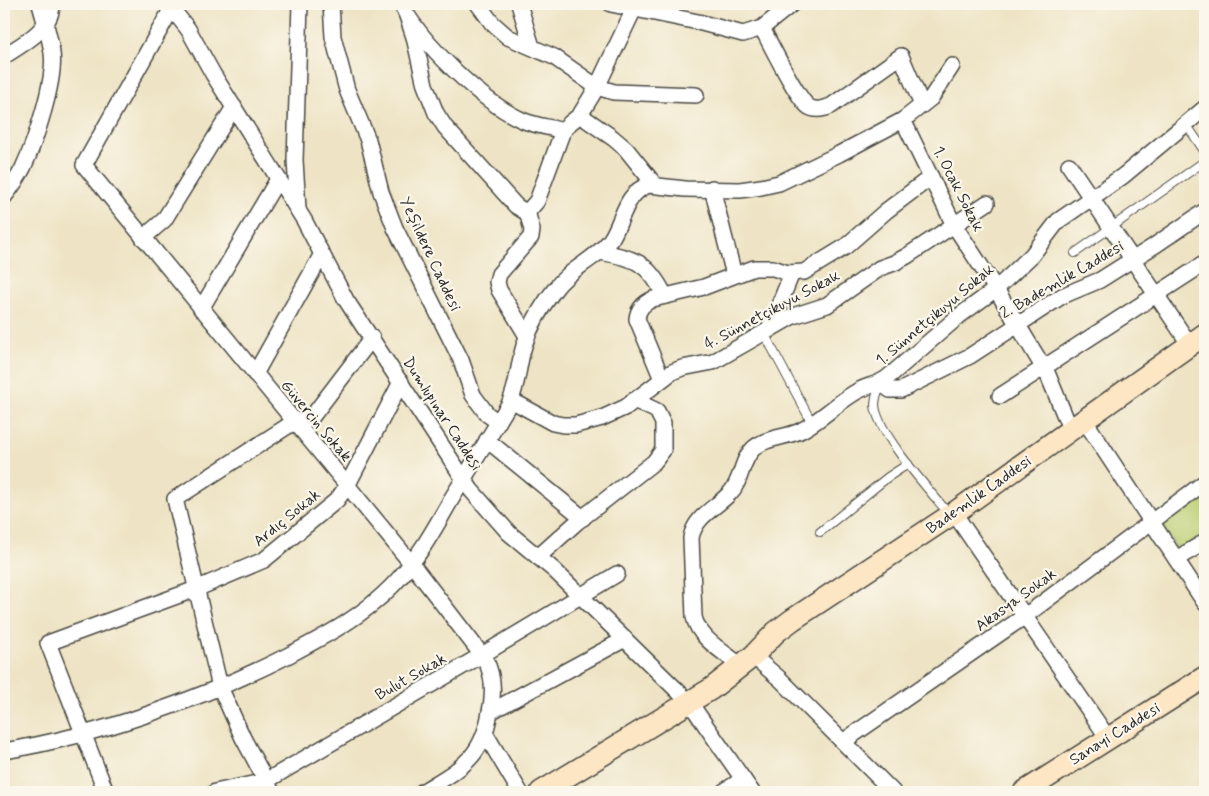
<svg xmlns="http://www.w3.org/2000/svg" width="1209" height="796" viewBox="0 0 1209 796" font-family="Mynerve,sans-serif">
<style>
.green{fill:#bccf73;stroke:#747d4f}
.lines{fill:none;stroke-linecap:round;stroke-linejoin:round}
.lane-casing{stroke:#484742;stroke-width:10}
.street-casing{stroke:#484742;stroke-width:18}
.secondary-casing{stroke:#484742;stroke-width:24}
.lane{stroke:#fff;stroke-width:8}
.street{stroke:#fff;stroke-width:15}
.secondary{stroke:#fce6c4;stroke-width:21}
.labels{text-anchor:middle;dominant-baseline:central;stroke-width:4.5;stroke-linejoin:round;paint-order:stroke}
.street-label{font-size:16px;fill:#2b2b2b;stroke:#fbf7ec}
</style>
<rect width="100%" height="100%" fill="#fbf7ec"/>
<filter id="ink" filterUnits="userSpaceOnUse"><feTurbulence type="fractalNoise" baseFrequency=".02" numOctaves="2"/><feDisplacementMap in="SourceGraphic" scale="10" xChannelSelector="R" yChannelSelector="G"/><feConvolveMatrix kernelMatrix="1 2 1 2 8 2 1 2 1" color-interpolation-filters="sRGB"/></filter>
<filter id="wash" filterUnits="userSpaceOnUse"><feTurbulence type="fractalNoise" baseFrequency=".0096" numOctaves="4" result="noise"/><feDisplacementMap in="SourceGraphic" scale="20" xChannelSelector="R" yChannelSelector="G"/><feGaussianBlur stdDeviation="1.12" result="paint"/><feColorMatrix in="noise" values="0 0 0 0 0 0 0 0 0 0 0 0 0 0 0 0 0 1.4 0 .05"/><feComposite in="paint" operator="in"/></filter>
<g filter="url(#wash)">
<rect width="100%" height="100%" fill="#eee4c5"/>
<path class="green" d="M1205,492V534L1178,550L1162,525Z"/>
</g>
<g filter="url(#ink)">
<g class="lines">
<g class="lane-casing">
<g id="lane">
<path d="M1186,124L1205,152"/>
<path d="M1075,253L1205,161"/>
<path d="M764,333L812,423"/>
<path d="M881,383C878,390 875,398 875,405C877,433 930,491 949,514"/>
<path d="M820,532L888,477L908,464"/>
</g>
</g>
<g class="street-casing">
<g id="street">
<path d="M168,4L188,29L213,74L304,220L346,300L471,490L509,533L554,570L690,703L752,792"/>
<path d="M331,4L333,37L347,90L368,140L381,192L395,228L461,360L473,395L487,414L498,422"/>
<path d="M401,4C421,43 482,102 522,120C536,126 550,127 563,131"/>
<path d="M478,4L492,23L508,37L554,57L597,87L614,92L696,95"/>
<path d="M519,4L532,47"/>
<path d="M611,4L698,22L743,34L762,28L792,4"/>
<path d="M172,8L84,165L411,563L485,659C494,676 494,694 490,712"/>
<path d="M406,13L414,37L425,85L436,113L445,127L516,206L524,211L530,209L537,201L562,133L570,123L580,115L597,87L634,9"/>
<path d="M762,28C770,43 798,100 809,107C816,111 824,109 831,106L901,56L922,105"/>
<path d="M4,56C23,44 52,29 52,4"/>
<path d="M580,115L613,138L626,149L655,185"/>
<path d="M903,120L954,225L996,289L1048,375L1071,431"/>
<path d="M1069,165L1190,345"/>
<path d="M712,188L734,275"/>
<path d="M4,197C11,188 18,178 23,168C35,142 56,80 52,53C50,36 44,20 40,4"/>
<path d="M298,209L295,160L300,4"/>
<path d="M527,211L532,230L531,237L499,274L497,282L499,290L527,336"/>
<path d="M143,238L164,220L234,107"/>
<path d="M600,252C635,258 648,262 665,296"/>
<path d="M201,309L278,179"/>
<path d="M769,330L792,273"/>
<path d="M255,374L322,254"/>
<path d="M662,379L637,319C638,308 644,303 653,299L704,287L754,268H773L788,273L804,272L845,247L886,211L931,177"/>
<path d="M881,383L890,390H901L970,356L1062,296L1100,280L1154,246L1205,211"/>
<path d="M1000,396L1202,265"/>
<path d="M511,400L553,423L563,425H576L602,418L626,407L672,372L682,368L713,362L793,316L827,305L880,268L894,263L907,256L987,203"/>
<path d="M1085,421L1205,603"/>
<path d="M487,440L583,518"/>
<path d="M954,513L1108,738"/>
<path d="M538,557L577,522L654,462L663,450V423L657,411L634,400"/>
<path d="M1176,559L1205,542"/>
<path d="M753,656L780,679L893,792"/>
<path d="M741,666C724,652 699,639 694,617L691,538C695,516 716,508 730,493C742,481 741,460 753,449C765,437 787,438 802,430C822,419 837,403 856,392C866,386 877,385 887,378L959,316L996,289L1032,255L1058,221L1123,176L1205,108"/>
<path d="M485,733L520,792"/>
<path d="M844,741L1025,616L1205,482"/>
<path d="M4,751C100,735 203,699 289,655C327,635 363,616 392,586C417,561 435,528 452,498C471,467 490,436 509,404C518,386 518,365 524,346C530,326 542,306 555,289C570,268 596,260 611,239C623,221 625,192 649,185L685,189L740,190L761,187L779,183L839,154L903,120L931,98L952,66"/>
<path d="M106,792L48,643L196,589L264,560L337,500L347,486L401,382"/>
<path d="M215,792L266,781L482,655L617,574"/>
<path d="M272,792L243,738L220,687L175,499L294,422L311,418L372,338"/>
<path d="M422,792C459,769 482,760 490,712L625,639"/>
<path d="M723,792L743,779"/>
</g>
</g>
<g class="secondary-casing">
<g id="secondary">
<path d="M541,792L711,689L753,656L776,632L792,620L954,513L1205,334"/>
<path d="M1024,792L1205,677"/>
</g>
</g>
<use href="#lane" class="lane"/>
<use href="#street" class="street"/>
<use href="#secondary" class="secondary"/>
</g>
</g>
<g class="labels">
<g class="street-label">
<text transform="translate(958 189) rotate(63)">1. Ocak Sokak</text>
<text transform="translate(430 254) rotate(65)">Yeşildere Caddesi</text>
<text transform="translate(1062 280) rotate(-30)">2. Bademlik Caddesi</text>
<text transform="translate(772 310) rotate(-28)">4. Sünnetçikuyu Sokak</text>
<text transform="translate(935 315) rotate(-40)">1. Sünnetçikuyu Sokak</text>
<text transform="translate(442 414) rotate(57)">Dumlupınar Caddesi</text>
<text transform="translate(316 421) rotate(50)">Güvercin Sokak</text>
<text transform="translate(979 495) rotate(-35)">Bademlik Caddesi</text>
<text transform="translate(287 518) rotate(-39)">Ardıç Sokak</text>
<text transform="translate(1016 600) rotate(-36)">Akasya Sokak</text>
<text transform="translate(411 677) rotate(-30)">Bulut Sokak</text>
<text transform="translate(1115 734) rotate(-32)">Sanayi Caddesi</text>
</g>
</g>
<rect width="1209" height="796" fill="none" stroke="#fbf7ec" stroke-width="20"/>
</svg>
